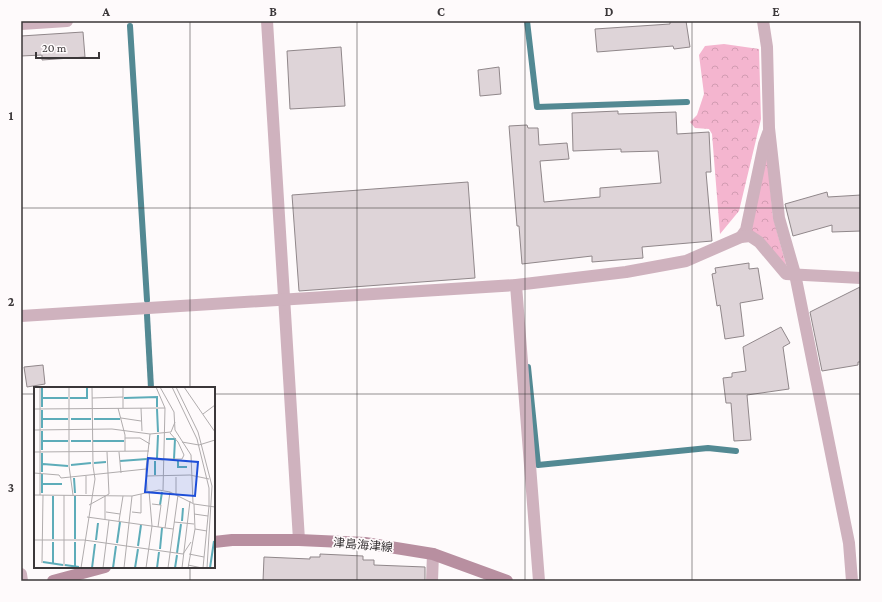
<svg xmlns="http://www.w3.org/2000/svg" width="882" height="602" viewBox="0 0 882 602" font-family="'Crimson Pro','Noto Sans JP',serif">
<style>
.forest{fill:url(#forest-crowns)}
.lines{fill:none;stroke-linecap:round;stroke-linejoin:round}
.stream{stroke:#538993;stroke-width:6}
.building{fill:#ded4d8;stroke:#90878a}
.minor{stroke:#cfb2be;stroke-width:12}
.secondary{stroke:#b88fa0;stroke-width:12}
.grid{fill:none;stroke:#3b3739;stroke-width:1;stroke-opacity:0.55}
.labels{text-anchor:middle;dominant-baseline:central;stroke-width:3.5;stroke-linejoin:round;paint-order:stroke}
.street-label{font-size:12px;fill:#3b3739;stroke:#fefafb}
.inset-river{fill:none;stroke:#5dacb9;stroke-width:2}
.inset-road{fill:none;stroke:#b0acad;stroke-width:1}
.view{fill:#1d4ed8;fill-opacity:0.15;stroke:#1d4ed8;stroke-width:2}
.inset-edge{fill:none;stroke:#3b3739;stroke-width:2}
.neatline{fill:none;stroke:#3b3739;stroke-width:1.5}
.grid-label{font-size:13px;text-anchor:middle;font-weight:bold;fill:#3b3739}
</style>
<defs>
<pattern id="forest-crowns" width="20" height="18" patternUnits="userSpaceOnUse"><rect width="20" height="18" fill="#f4b5cf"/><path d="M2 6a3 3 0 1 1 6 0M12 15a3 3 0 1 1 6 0" fill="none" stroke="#d29cb2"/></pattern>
</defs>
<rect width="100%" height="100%" fill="#fefafb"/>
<g class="forest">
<path d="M724,44L759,49L761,119L739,211L720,234L712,134L709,129L695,128L690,122L697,115L704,94L699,55L705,46Z"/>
<path d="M767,153L773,217L787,268L751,230Z"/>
</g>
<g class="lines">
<g class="stream">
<path d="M527,21L537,107L687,102"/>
<path d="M130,26L147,300"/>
<path d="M147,315L151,388"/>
<path d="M528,367L538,465L708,448L736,451"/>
</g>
</g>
<g class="building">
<path d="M670,21H686L690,47L674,49L673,46L597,52L595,29L670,24Z"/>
<path d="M83,32L85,57L42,60V55L21,56V36Z"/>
<path d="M341,47L345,106L290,109L287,51Z"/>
<path d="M499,67L501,94L480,96L478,70Z"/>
<path d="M618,111V114L676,112L677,134L709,132L711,172H706L712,241L642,247L643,258L592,262V256L522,264L519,226H517L509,126L527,125L528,128H538L539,145L567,143L569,159L540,161L544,202L600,197V188L661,183L658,151L621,152V149L573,151L572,113Z"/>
<path d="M468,182L475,278L299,291L292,195Z"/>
<path d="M827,192L828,197L861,195V231L832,232V225L793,236L785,204Z"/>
<path d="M749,263V269L758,268L763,299L740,303L744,336L725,339L720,305L717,306L712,274L716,273L715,268Z"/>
<path d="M860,287L861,362H858V365L822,371L810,312Z"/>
<path d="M781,327L790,343L783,347L789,389L747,395L751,440L734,441L731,403H726L723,378L732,377V373L746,371L743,347Z"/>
<path d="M43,365L45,384L27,387L24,367Z"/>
<path d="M320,554L363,556V560H374V565L425,567V581H263L264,557L310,559V557H320Z"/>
</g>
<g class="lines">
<g class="minor">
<path d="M267,21L299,540"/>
<path d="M763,21L767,47L769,128L779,218L795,274L849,543L852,581"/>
<path d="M21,24L67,21"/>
<path d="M741,237L746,230L764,144L768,133"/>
<path d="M516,285L539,581"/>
<path d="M21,316L516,285L626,272L686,261L741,237L750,236L759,242L786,274L861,278"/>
<path d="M21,574L22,581"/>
<path d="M432,581L433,554"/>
</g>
<g class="secondary">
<path d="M214,542L232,540H299L365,543L433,554L507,581"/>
<path d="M53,581L105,567"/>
</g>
</g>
<path class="grid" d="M190,21V388M357,21V581M525,21V581M692,21V581M21,208H861M21,394H35M214,394H861M190,567V581"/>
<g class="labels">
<g class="street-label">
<text transform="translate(363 545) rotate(5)">津島海津線</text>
</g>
</g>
<g transform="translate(34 387)">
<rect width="181" height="181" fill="#fefafb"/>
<path class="inset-river" d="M8,0V20M9,11H34M36,11H53V0H57M90,11L123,10V20M123,22L124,45M8,23V41M9,32H34M37,32H57M60,32H86M8,44V63M132,52H141L140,72M9,54H34M37,54H57M59,54H90M8,66V85M123,71L124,48M144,73V80H153M86,74L113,72M60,76L72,75M9,77L34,79M37,78L57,76M121,88V74M40,91L41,106M9,97H28M8,106V87M19,109V152M41,109V152M126,118L128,105M148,134L149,121M62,153L64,136M19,155V177M41,155V180M83,156L86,135M104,159L107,138M126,162L128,141M143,166L147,137M9,175L29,178M31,178L45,180M58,181L61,157M79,181L82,159M101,181L104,162M123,181L125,165M141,181L143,168M176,181L180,154"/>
<path class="inset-road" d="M35,0V79L39,108M89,0V21M122,0L131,21M126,0L140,25L141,43L157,68L159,116M138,0L163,52L175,101V119M142,0L164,45L178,99L173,181M150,0L181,45M58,11L89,10M84,21L91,48V64M107,21L108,44M0,22L131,21L129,103M169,27L181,18M87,31L107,34M0,43L78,42L116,47L137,45L141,35M91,51H106L116,57M148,55L165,58L181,53M0,65L115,64M85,65L87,86M114,72L129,73M129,72H148L150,68L144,55L136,46M0,86L25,88L27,91L112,82M112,89L156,88L175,92M113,104L112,82L116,47M52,107V89M142,107V90M0,108L98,109L125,103L136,105L160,117L181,120M6,108V0M30,108V179M118,117L127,118L124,140M55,118L75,107L73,65M72,125L86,127M98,125L107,126V107M160,127L174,129M53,130L139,142M71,132V109M85,134L89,109M140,135L160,137M131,141L136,105M161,142L173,144M0,153H50L149,167L157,155M155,167L170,170M8,176L9,108M154,178L168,181M47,181L61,92L59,79L58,0M69,181L75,133M90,181L98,109M112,181L118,139L115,104M134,181L144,108M148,181L156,114M154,181L161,142L160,117M169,181L175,119"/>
<path class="view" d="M114,71L164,75L161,109L111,105Z"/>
<rect width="181" height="181" class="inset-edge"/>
</g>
<rect width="882" height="602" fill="none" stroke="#fefafb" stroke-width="44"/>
<path d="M36 52v6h63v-6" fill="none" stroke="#3b3739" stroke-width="2"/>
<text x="42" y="52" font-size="12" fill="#3b3739" stroke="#fefafb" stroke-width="3" paint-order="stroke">20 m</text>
<rect x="22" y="22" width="838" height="558" class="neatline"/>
<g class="grid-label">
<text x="106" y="16">A</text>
<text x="273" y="16">B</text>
<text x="441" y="16">C</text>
<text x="609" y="16">D</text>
<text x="776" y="16">E</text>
<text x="11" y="120">1</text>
<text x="11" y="306">2</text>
<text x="11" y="492">3</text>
</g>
</svg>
